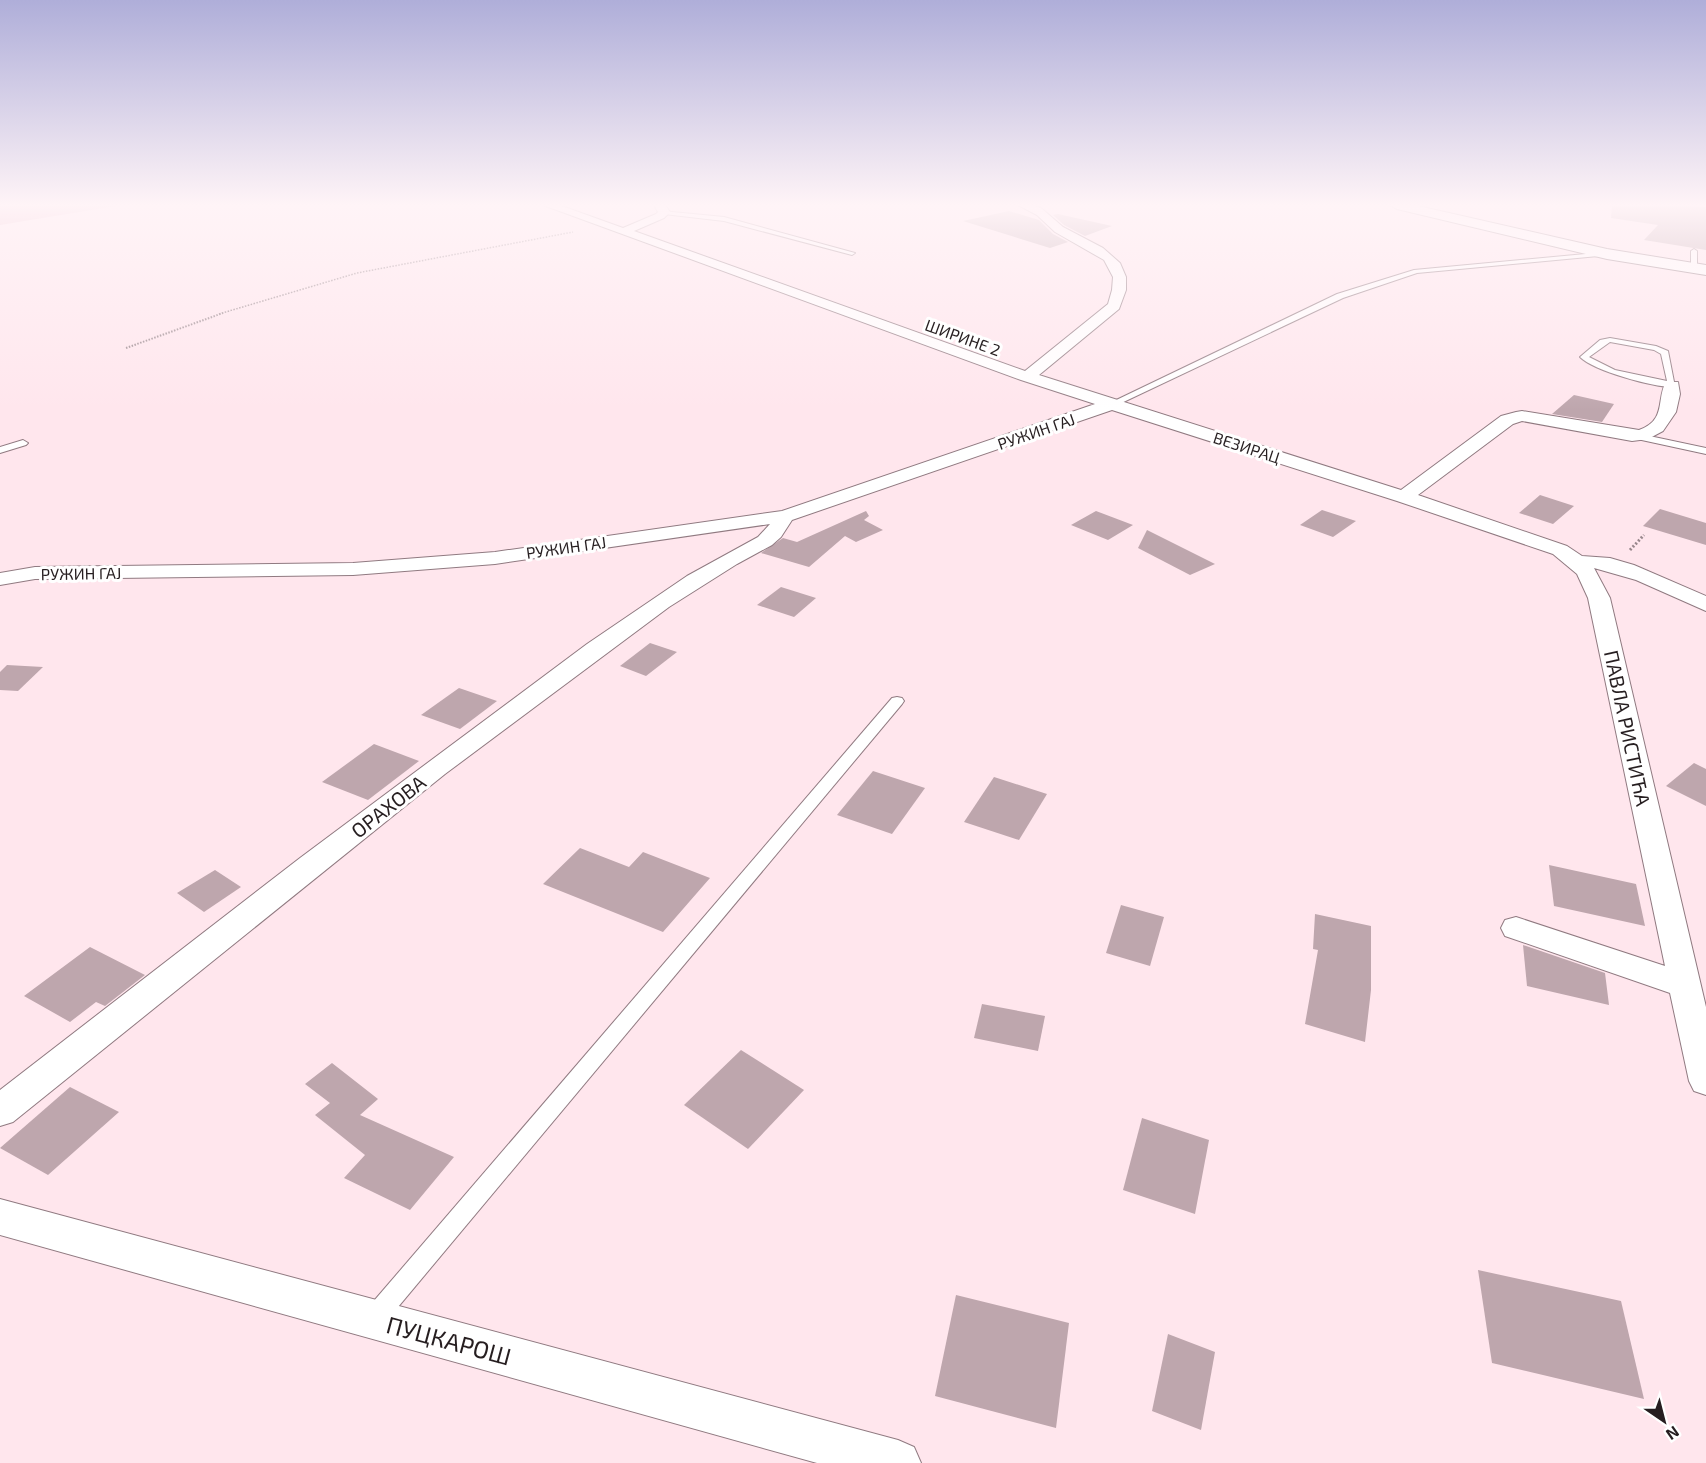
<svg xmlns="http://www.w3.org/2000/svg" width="1706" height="1463" viewBox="0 0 1706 1463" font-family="'Exo 2',sans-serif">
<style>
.green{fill:#e7b0c2}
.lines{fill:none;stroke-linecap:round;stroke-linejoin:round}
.stream{stroke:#f9a5c3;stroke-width:4}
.building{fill:#bea6ad}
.service-casing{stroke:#907a81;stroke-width:2}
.minor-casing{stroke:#907a81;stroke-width:2}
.tertiary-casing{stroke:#907a81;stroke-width:2}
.path-far2{stroke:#98878c;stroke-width:1.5;stroke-dasharray:1.5 1.5;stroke-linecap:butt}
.path-far1{stroke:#98878c;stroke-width:2;stroke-dasharray:1.5 1.5;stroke-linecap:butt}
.path{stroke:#98878c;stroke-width:3;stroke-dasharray:2 2;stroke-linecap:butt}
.service{fill:#fff;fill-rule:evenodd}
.minor{fill:#fff;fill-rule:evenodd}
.tertiary{fill:#fff;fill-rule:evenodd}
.labels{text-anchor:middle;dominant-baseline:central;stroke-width:6;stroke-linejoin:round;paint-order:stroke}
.far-street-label{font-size:16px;fill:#261e20;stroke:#fff}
.street-label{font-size:20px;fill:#261e20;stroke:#fff}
.near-street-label{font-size:24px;fill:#261e20;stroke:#fff}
</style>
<rect width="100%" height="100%" fill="#ffe6ed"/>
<path class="green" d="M0,205H122L0,225Z"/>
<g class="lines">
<path class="stream" d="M1655,205L1672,208"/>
</g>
<g class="building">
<path d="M1612,205L1706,207V250L1644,240L1658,225L1611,218Z"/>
<path d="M1009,211L1039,220L1053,234L1068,242L1050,248L963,221Z"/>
<path d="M1058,214L1112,226L1085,236L1064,225L1053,215Z"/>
<path d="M1574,395L1614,404L1602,422L1552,414Z"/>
<path d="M1540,495L1574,506L1553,524L1519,513Z"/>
<path d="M1660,509L1706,523V545L1643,526Z"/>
<path d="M1322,510L1356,521L1333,537L1300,525Z"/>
<path d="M866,511L869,516L864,520L883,530L856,542L845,536L809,567L761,553L783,538L797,542Z"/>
<path d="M1096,511L1133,525L1108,540L1071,525Z"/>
<path d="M1147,530L1215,564L1190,575L1138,548Z"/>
<path d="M781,587L816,598L794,617L757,605Z"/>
<path d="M650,643L677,652L646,676L620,666Z"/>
<path d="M7,665L43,667L18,691L0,690V672Z"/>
<path d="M459,688L497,701L460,729L421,715Z"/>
<path d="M374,744L419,761L368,800L322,782Z"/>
<path d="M1694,763L1706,769V806L1666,786Z"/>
<path d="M873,771L925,788L892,834L837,815Z"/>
<path d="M994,777L1047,794L1019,840L964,822Z"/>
<path d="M580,848L629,867L643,852L710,878L663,932L543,884Z"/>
<path d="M1549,865L1636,884L1645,926L1554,906Z"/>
<path d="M215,870L241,887L204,912L177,893Z"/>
<path d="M1121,905L1164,917L1150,966L1106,953Z"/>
<path d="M1315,914L1371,926V990L1365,1042L1305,1024L1318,950L1313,949Z"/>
<path d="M1523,945L1605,973L1609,1005L1527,986Z"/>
<path d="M90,947L145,975L105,1006L96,1002L70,1022L24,996Z"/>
<path d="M982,1004L1045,1016L1038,1051L974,1038Z"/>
<path d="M741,1050L804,1090L748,1149L684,1105Z"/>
<path d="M332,1063L378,1099L360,1115L454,1157L410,1210L344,1178L365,1155L315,1115L330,1103L305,1084Z"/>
<path d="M70,1087L119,1112L48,1175L0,1148Z"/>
<path d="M1142,1118L1209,1140L1195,1214L1123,1190Z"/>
<path d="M1478,1270L1621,1301L1644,1399L1492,1363Z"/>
<path d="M956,1295L1069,1323L1056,1428L935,1396Z"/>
<path d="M1168,1334L1215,1352L1201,1430L1152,1411Z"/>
</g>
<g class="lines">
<g class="service-casing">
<g id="service">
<path d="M662,211L724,217L855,253L852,255L724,221L664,214Z"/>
<path d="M1694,249L1697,251V269L1694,271L1691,269V251Z"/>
<path d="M1607,252L1609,255L1417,273L1343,298L1115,406L1108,404L1337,294L1414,270Z"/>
<path d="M1610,338L1656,346L1668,351L1675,387C1655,388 1594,371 1580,357L1600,340ZM1610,342L1654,350L1661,354L1667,381L1615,370L1589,357Z"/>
<path d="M1640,434L1706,448V454L1637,439L1635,437Z"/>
<path d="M23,440L28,443L26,445L0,453V447Z"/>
<path d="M897,697L902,698L904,701L902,704L383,1325L375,1328L367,1325L364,1317L367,1309L892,698Z"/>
</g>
</g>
<g class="minor-casing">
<g id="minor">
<path d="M543,205H559L623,228L656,214L658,212L654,205H665L670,212L664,218L634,231L1025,371L1108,304L1112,290L1113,277L1104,260L1055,232L1037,215L1018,205H1033L1041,208L1063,227L1103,248L1120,263L1126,277V290L1119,309L1039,375L1401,490L1501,416L1516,412L1522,411L1639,430C1667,420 1656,399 1666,382H1678L1680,394L1676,412L1663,431L1648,439L1632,441L1522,421L1513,424L1418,495L1567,546L1582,556L1610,558L1634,565L1706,596V611L1636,580L1594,568L1610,598L1706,1007V1095L1694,1091L1689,1081L1670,993L1505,936L1501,928L1505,920L1516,917L1665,966L1588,598L1577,574L1553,554L1397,501L1112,410L792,520L781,537L772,545L737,564L669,607L445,774L13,1122L0,1126V1090L300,858L587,644L687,576L758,537L770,524L495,564L353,575L35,579L0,585V573L35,567L353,563L495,552L782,511L1095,404L1021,380Z"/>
<path d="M0,1199L898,1440L914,1447L921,1463H817L0,1235Z"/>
</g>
</g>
<g class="tertiary-casing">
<path id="tertiary" d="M1390,205H1414L1607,249L1706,265V275L1607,259L1397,209Z"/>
</g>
<path class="path-far2" d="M219,314L357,273L573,232"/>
<path class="path-far1" d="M126,348L223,313"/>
<path class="path" d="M1630,550L1644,535"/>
<use href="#service" class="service"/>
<use href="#minor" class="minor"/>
<use href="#tertiary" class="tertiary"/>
</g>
<linearGradient id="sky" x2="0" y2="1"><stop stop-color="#afaed9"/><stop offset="0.5" stop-color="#fff4f7"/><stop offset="1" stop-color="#fff4f7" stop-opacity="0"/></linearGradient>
<rect width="1706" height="410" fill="url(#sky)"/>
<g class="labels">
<g class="far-street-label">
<text transform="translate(963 337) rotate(20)">ШИРИНЕ 2</text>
<text transform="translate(1036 431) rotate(-19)">РУЖИН ГАЈ</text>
<text transform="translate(1247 447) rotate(18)">ВЕЗИРАЦ</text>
<text transform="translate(566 547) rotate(-8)">РУЖИН ГАЈ</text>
<text transform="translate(81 573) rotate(-1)">РУЖИН ГАЈ</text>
</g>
<g class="street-label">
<text transform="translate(1628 728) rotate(78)">ПАВЛА РИСТИЋА</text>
<text transform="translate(388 806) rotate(-38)">ОРАХОВА</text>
</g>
<g class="near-street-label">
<text transform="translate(449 1340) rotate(15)">ПУЦКАРОШ</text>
</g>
</g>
<g transform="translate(1664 1421) rotate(145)" stroke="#ffffff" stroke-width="4.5" paint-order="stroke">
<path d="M0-4.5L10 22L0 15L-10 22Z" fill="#261e20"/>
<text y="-9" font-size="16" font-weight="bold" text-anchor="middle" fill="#261e20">N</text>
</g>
</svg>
